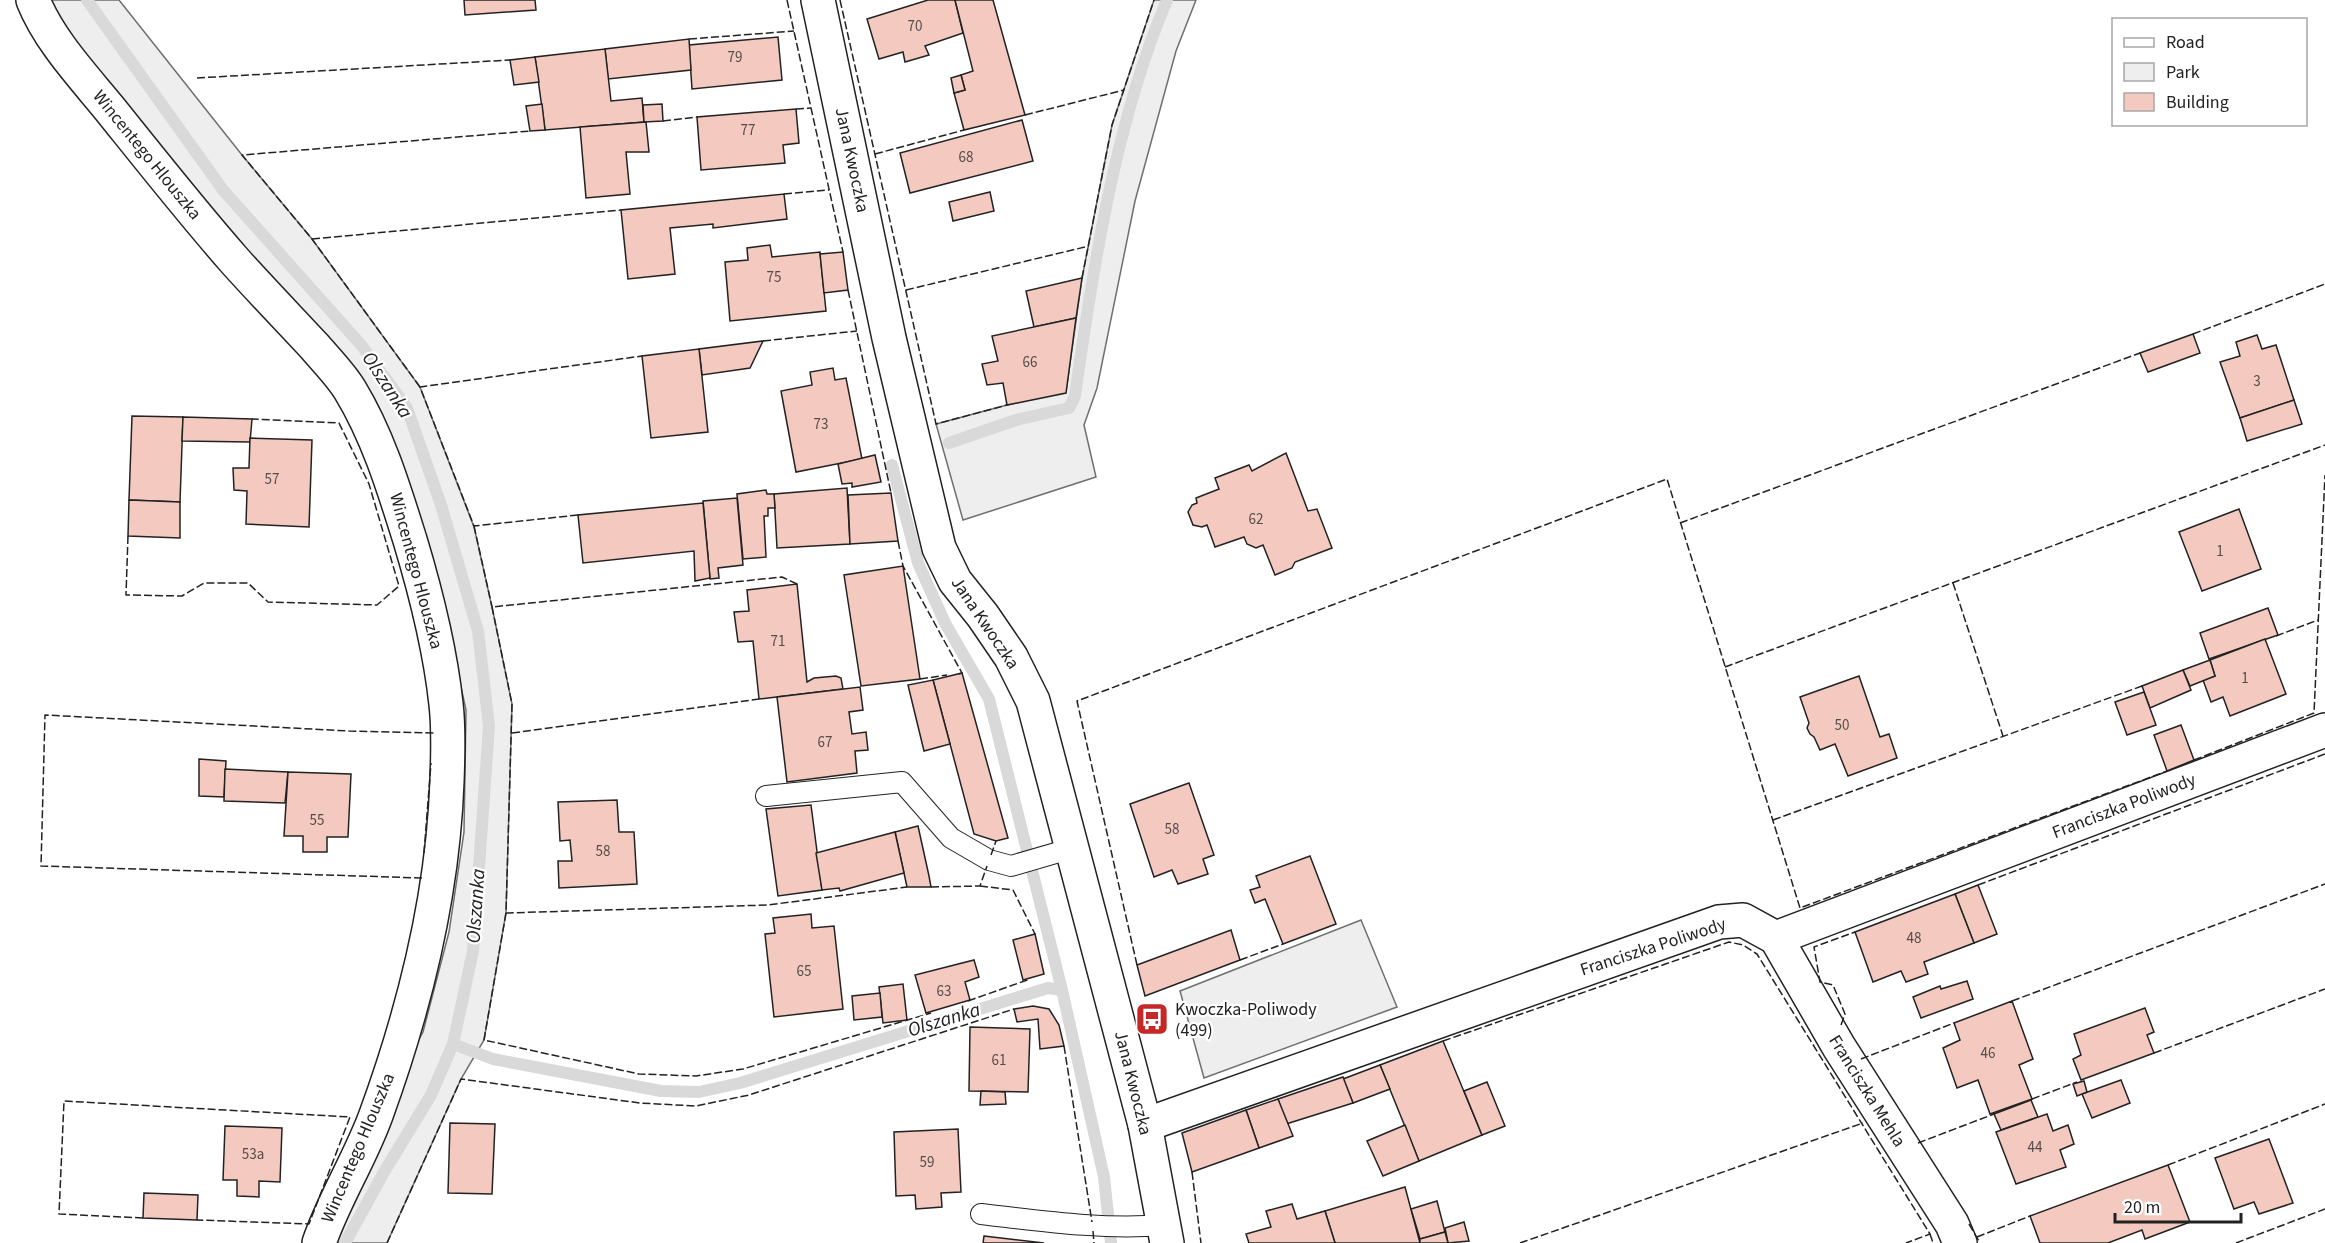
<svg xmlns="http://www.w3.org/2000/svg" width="2325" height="1243" viewBox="0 0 2325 1243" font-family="'Source Sans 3',sans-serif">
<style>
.green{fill:#eee;stroke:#6f6f6f;stroke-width:1.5}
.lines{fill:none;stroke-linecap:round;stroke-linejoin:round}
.stream{stroke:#d9d9d9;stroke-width:12}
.building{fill:#f3c9c0;stroke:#222;stroke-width:1.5}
.service-casing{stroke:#222;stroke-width:22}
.minor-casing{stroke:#222;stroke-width:36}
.tertiary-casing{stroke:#222;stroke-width:36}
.service{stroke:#fff;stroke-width:20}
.minor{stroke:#fff;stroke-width:33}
.tertiary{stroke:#fff;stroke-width:33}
.fence{stroke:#222;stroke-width:1.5;stroke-dasharray:8 3;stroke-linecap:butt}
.labels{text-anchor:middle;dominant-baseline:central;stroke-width:4.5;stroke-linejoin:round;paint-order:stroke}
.number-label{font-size:15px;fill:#564c4a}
.street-label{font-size:18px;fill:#222;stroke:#fff}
.poi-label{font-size:18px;fill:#222;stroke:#fff;text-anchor:start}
.water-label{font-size:20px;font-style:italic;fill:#222;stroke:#fff}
</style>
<rect width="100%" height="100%" fill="#fff"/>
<g class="green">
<path d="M33,0H119L242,155L312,239L420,387L474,527L492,607L512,704L506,913L484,1040L461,1079L387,1243H319L374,1119L423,1032L449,932L464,832L466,710L440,589L409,482L367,421Z"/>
<path d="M1154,0H1196L1176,51L1135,201L1097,388L1084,425L1096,477L963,520L936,424L1007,405L1066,392L1082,278L1112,125Z"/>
<path d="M1361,920L1397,1007L1204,1078L1180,991Z"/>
</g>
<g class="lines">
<g class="stream">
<path d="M87,0L223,190L362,346L407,408L441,505L478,631L489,726L473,951L453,1044L431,1095L384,1172L345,1243"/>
<path d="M949,443L1016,420L1069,408L1075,396C1093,266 1116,120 1167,0"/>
<path d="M892,465L918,563L945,623L989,699L1062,990L1104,1177L1111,1243"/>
<path d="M453,1044L493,1059L661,1091L699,1092L740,1083L1048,988L1062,990"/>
</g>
</g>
<g class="building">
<path d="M464,0H535L536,10L465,15Z"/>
<path d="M928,0H955L963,33L925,46L929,55L905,62L903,52L879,59L867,19Z"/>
<path d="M955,0H993L1025,115L964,130L954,93L965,90L961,75L973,71Z"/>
<path d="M778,37L782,80L692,89L689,45Z"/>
<path d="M689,39L691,70L608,79L605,49Z"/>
<path d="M605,49L611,101L642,98L644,122L545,130L535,57Z"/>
<path d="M535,57L539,82L514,85L510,60Z"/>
<path d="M961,75L965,90L954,93L951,78Z"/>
<path d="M542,104L545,130L530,131L526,106Z"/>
<path d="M662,104L663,121L644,122L643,105Z"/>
<path d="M796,109L799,143L783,145L785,163L701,170L697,117Z"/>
<path d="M1022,120L1033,161L910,193L900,153Z"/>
<path d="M646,122L649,152H626L630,194L586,198L580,127Z"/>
<path d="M990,192L994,211L953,221L949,202Z"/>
<path d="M784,194L787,219L713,228V224L670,228L675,274L628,279L621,210Z"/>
<path d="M770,245L772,257L820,252L826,311L730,321L725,262L748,260L747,248Z"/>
<path d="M843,252L848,290L824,293L820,254Z"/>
<path d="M1082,278L1076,318L1034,327L1026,291Z"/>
<path d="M1076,318L1066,393L1007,405L1003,383L987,385L982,364L998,361L992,336Z"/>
<path d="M2193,334L2200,353L2148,372L2140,353Z"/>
<path d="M2257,335L2262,349L2276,345L2294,400L2240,418L2220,362L2240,356L2236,342Z"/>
<path d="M763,341L750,368L702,375L699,349Z"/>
<path d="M699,349L708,432L651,438L642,356Z"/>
<path d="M833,368L835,380L846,378L862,459L796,472L781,391L812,385L810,372Z"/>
<path d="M2294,400L2302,424L2247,441L2240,418Z"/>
<path d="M132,416L183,417L180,502L129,500Z"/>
<path d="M183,417L252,419L250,442L182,441Z"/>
<path d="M250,438L312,440L309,527L246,524L247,491L234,490L233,468H249Z"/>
<path d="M1286,453L1308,511L1317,509L1332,548L1295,562L1292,568L1275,575L1263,545L1256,548L1247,544L1244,537L1215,547L1207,525L1202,527L1193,525L1188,512L1192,505L1197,503L1196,498L1219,489L1215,478L1249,465L1252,471Z"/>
<path d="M875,455L881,482L852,487V483L842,484L838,464Z"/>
<path d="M847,488L850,544L777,548L774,494Z"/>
<path d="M766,490L767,494H774L775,508H768V516H764L766,557L743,559L737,494Z"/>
<path d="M891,493L898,541L850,544L848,495Z"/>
<path d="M737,498L743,565L718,568L719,578L710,579L703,501Z"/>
<path d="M129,500L180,502V538L128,536Z"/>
<path d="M703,503L710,578L695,581L694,551L583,563L578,515Z"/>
<path d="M2239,509L2261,569L2202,591L2179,532Z"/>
<path d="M903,566L920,679L861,686L844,575Z"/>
<path d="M797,584L807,682L814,678L836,676L841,678L843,689L759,699L753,641L738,642L734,612L749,611L747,590Z"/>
<path d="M2268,608L2278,635L2209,659L2200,633Z"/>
<path d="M2265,639L2286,694L2230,716L2223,697L2211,702L2203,680L2215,676L2210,660Z"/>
<path d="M2210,660L2215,676L2190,686L2183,670Z"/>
<path d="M2183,670L2191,690L2150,708L2142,686Z"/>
<path d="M962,673L1008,838L996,841L974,834L933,680Z"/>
<path d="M1859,676L1880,737L1889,734L1897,758L1848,776L1835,744L1820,750L1814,737L1810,734L1807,728L1809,723L1800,697Z"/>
<path d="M933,680L950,744L924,751L908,685Z"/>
<path d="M860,687L863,710L849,712L852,734L866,732L868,750L855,751L857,773L787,782L777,697Z"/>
<path d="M2144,692L2156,725L2127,735L2115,702Z"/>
<path d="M2181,725L2194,760L2167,771L2154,735Z"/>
<path d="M199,759L226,761L224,797L199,796Z"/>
<path d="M225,769L288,772L285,803L224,801Z"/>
<path d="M288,772L351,774L348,837H327V852H303V836H284Z"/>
<path d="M1189,783L1214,855L1203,859L1208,874L1178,884L1172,870L1154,877L1130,804Z"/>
<path d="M617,800L619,832H634L637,884L559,888L558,861H572L570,840L560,841L558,802Z"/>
<path d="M811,805L822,890L778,896L766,809Z"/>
<path d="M918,826L929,876L931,887H907L895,832Z"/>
<path d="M895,832L904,873L840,891L839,888L822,890L816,853Z"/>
<path d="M1310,856L1336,924L1283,944L1265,899L1255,903L1250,890L1260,887L1256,876Z"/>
<path d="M1978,885L1997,934L1974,943L1955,894Z"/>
<path d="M1955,894L1974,943L1924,962L1928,974L1906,982L1901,971L1873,982L1855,932Z"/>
<path d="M811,914L812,928L834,926L843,1009L774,1017L765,934L775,933L773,918Z"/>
<path d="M1231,930L1240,960L1145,996L1137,965Z"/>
<path d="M1035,934L1044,974L1023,980L1013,940Z"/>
<path d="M974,960L979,977L965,982L970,1000L926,1013L915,975Z"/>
<path d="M1967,981L1973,999L1921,1018L1913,997L1940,986L1941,989Z"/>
<path d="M903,984L907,1020L883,1023L879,987Z"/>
<path d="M880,993L882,1017L854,1020L852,996Z"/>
<path d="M2012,1001L2033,1059L2019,1065L2032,1099L1990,1114L1978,1080L1957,1088L1943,1048L1960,1040L1954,1023Z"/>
<path d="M1033,1006L1049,1009L1059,1025L1064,1046L1040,1049L1038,1019L1017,1022L1014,1009Z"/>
<path d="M2145,1008L2154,1032L2147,1035L2154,1053L2081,1080L2073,1059L2081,1055L2074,1034Z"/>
<path d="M970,1027L1030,1029L1028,1092L969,1091Z"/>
<path d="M1443,1041L1482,1135L1419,1161L1380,1065Z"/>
<path d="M1380,1065L1390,1089L1353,1103L1343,1079Z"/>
<path d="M1343,1077L1353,1103L1286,1124L1278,1099Z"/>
<path d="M2121,1080L2130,1103L2092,1118L2082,1094Z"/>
<path d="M2084,1081L2087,1092L2077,1096L2073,1084Z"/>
<path d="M1487,1082L1505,1126L1482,1135L1464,1091Z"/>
<path d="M981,1091L1005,1092L1006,1104L980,1105Z"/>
<path d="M1278,1099L1293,1136L1259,1148L1246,1110Z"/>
<path d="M2031,1100L2038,1117L2001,1130L1994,1114Z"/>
<path d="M1246,1110L1259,1148L1192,1172L1182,1133Z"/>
<path d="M2047,1114L2053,1131L2068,1125L2074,1144L2060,1150L2066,1167L2016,1184L1996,1132Z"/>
<path d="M450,1123L495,1124L492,1194L448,1193Z"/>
<path d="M1405,1125L1419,1161L1383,1176L1367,1141Z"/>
<path d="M225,1126L282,1128L280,1182L259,1181V1197L237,1196V1180H223Z"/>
<path d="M958,1129L961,1192L941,1193L942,1207L916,1209L915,1195L896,1196L894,1132Z"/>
<path d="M2269,1139L2293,1203L2259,1214L2254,1202L2234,1209L2215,1158Z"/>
<path d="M2168,1165L2190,1222L2145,1239L2142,1230L2108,1243H2040L2030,1216Z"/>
<path d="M1405,1187L1420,1243H1335L1325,1211Z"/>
<path d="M144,1193L198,1195L197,1220L143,1218Z"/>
<path d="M1437,1201L1445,1232L1420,1239L1411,1209Z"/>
<path d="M1292,1204L1297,1219L1325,1211L1335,1243H1249L1246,1234L1271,1227L1266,1211Z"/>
<path d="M1464,1222L1469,1241L1448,1243L1445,1228Z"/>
<path d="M1445,1232L1448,1243H1420V1239Z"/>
<path d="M984,1236L1044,1243H983Z"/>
</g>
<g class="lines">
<g class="service-casing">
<g id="service">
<path d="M766,796L902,782L951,838L989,860L1011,866L1073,848"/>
<path d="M981,1214C1042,1221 1102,1230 1164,1225"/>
</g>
</g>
<g class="minor-casing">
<g id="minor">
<path d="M33,0C49,40 82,75 109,108C150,159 191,211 234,260C260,289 288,318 315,347C327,361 341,375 350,390C378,436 394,489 410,540C426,593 440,648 446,704C449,729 448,755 447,781C443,895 415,1008 376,1115C360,1159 334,1199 319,1243"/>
<path d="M1776,938L1839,1047L1952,1224L1960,1243"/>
<path d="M1145,1125L1719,922L1743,920L1776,938L2325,730"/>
</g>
</g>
<g class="tertiary-casing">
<path id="tertiary" d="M818,0L889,338L939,548L955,581L983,616L1011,657L1033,701L1145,1125L1167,1243"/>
</g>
<use href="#service" class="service"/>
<use href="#minor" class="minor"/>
<use href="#tertiary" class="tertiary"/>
<g class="fence">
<path d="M787,0L843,252"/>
<path d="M840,0L936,424L1007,405"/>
<path d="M689,39L794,31"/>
<path d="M197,78L510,60"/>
<path d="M796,109L811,108"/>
<path d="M1025,115L1124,90"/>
<path d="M663,121L697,117"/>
<path d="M875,154L964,130"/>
<path d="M784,194L829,190"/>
<path d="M312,239L621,210"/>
<path d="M1082,278L1112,125L1154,0"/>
<path d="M848,290L891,493"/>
<path d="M906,290L1089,246"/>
<path d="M2193,334L2325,284"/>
<path d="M763,341L857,331"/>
<path d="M420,387L312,239L242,155L530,131"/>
<path d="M578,515L474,526L420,387L642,356"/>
<path d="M1680,523L2140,353"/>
<path d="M474,526L492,607"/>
<path d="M128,536L126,595L182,596L204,583H248L268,602L377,605L399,586L369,484L339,423L252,419"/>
<path d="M898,541L903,566L962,673L959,674"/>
<path d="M1953,583L2003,736"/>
<path d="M797,584L782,577L492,607L512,704L506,913L768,905L907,887"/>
<path d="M2276,636L2318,620"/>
<path d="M1725,667L2325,445"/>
<path d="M920,679L947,675"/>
<path d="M512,733L759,699"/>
<path d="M2194,760L2314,713L2325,475"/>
<path d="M1773,820L2142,686"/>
<path d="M424,853L431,763"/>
<path d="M991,855L996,841"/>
<path d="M422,878L41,866L45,715L349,731L433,733V736"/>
<path d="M1978,885L2325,754"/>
<path d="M980,886L1013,890L1035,934"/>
<path d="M931,887L980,886L987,866"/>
<path d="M506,913L484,1040L639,1074L696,1076L743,1069L931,1013"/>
<path d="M1240,960L1283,944"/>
<path d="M1137,965L1077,701L1667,479L1800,908L2167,771"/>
<path d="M968,1001L1030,979"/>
<path d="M2012,1001L2325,884"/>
<path d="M1841,1025L1845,1014L1833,985L1820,982L1814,947L1855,932"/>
<path d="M1443,1041L1729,942L1743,945L1757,954L1930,1234L1906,1243"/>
<path d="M1064,1046L1092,1222"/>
<path d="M2154,1053L2325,989"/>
<path d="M1861,1059L1954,1023"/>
<path d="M2032,1099L2077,1082"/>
<path d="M1918,1143L1994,1114"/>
<path d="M2168,1165L2325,1104"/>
<path d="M1192,1172L1201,1243"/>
<path d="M143,1218L59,1214L64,1101L350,1117L309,1224L197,1220"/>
<path d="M1969,1224L1980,1243"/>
<path d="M1093,1231L1094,1243"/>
<path d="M1930,1234L1933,1243"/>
<path d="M1977,1237L2030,1216"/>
<path d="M387,1243L461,1079L640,1103L696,1106L749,1095L1014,1009"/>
<path d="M1520,1243L1863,1123"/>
<path d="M2236,1243L2325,1209"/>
</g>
</g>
<defs>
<g id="bus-square" transform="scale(1.725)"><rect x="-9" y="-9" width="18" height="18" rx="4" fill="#c62828" stroke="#fff"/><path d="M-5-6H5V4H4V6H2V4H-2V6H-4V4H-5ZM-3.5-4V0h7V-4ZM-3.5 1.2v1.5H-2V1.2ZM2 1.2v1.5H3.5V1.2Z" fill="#fff"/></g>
</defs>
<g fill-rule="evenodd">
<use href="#bus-square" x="1152" y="1019"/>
</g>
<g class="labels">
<g class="number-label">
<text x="915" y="26">70</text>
<text x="735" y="57">79</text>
<text x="748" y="130">77</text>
<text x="966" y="157">68</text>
<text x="774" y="277">75</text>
<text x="1030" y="362">66</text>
<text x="2257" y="381">3</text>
<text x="821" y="424">73</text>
<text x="272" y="479">57</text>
<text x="1256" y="519">62</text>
<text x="2220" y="551">1</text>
<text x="778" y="641">71</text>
<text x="2245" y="678">1</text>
<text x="1842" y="725">50</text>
<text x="825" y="742">67</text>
<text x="317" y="820">55</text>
<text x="1172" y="829">58</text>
<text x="603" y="851">58</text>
<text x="1914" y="938">48</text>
<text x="804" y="971">65</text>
<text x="944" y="991">63</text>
<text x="1988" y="1053">46</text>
<text x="999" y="1060">61</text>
<text x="2035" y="1147">44</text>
<text x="253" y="1154">53a</text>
<text x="927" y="1162">59</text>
</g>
<g class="street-label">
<text transform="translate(147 155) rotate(51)">Wincentego Hlouszka</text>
<text transform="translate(852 160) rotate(78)">Jana Kwoczka</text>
<text transform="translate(416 571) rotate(75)">Wincentego Hlouszka</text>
<text transform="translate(985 623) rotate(56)">Jana Kwoczka</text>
<text transform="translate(2124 806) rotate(-21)">Franciszka Poliwody</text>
<text transform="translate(1653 947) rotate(-18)">Franciszka Poliwody</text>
<text transform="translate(1133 1083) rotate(76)">Jana Kwoczka</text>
<text transform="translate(1867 1091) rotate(58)">Franciszka Mehla</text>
<text transform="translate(358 1148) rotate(-67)">Wincentego Hlouszka</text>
</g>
<g class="poi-label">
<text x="1175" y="1009">Kwoczka-Poliwody<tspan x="1175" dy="21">(499)</tspan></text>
</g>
<g class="water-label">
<text transform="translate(387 385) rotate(57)">Olszanka</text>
<text transform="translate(476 906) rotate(-86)">Olszanka</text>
<text transform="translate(944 1020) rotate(-17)">Olszanka</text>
</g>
</g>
<rect x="2112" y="18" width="195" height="108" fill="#ffffff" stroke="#a7a7a7" stroke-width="1.5"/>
<rect x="2124" y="38" width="30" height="9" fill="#ffffff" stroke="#a7a7a7" stroke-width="1.5"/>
<text x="2166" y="48" font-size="18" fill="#222222">Road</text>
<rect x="2124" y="63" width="30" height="18" fill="#eeeeee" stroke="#a7a7a7" stroke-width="1.5"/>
<text x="2166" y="78" font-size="18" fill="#222222">Park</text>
<rect x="2124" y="93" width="30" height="18" fill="#f3c9c0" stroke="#a7a7a7" stroke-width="1.5"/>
<text x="2166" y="108" font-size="18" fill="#222222">Building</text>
<path d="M2115 1213v9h126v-9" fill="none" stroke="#222222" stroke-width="3"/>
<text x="2124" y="1213" font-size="18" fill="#222222" stroke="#ffffff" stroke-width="4.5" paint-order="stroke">20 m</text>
</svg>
